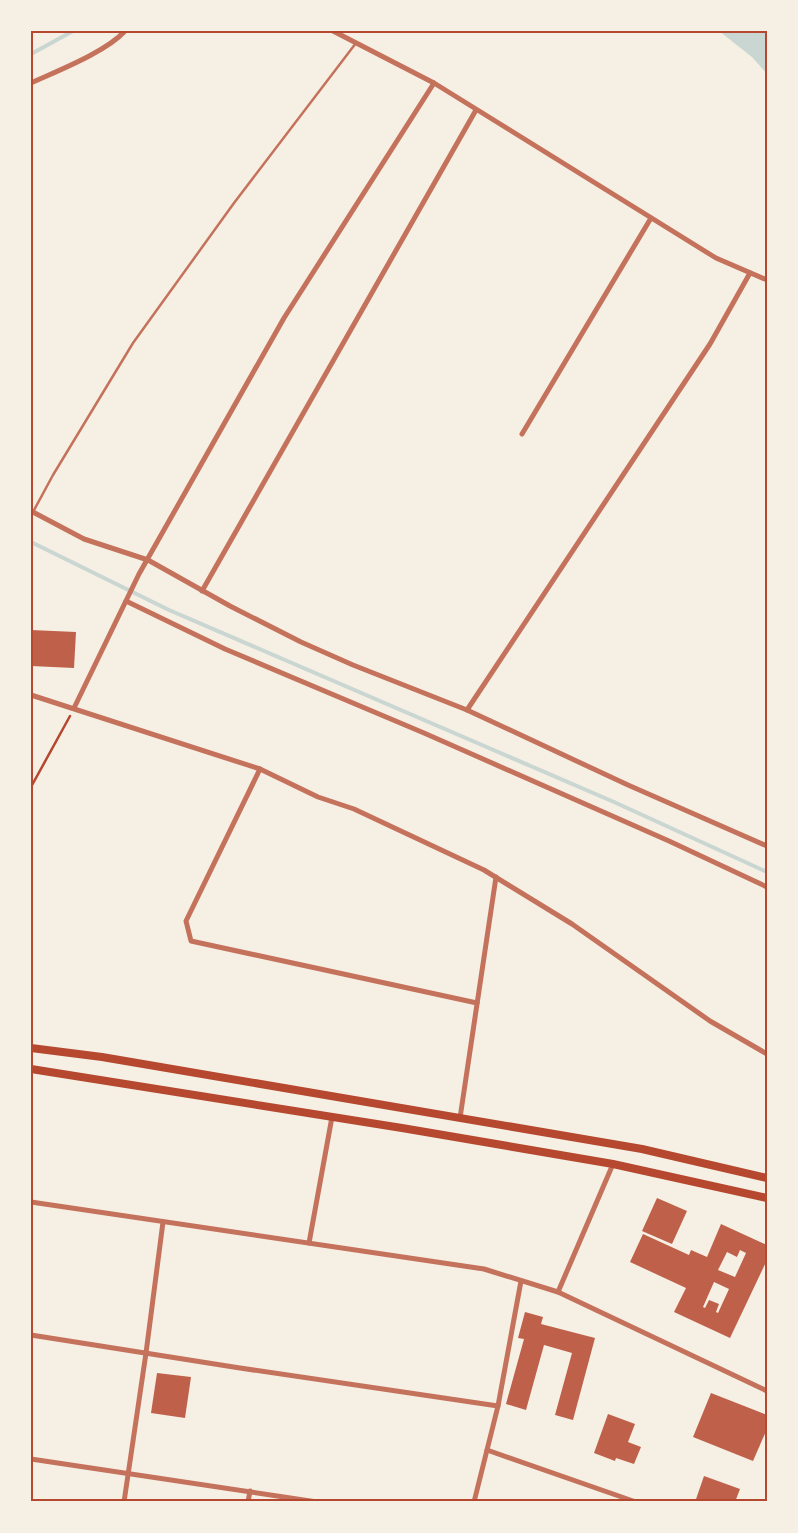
<svg xmlns="http://www.w3.org/2000/svg" width="798" height="1533" viewBox="0 0 798 1533" font-family="Jost,sans-serif">
<style>
.water{fill:#c9d6d2}
.lines{fill:none;stroke-linecap:round;stroke-linejoin:round}
.stream{stroke:#c9d6d2;stroke-width:4}
.building{fill:#bf614a;fill-rule:evenodd}
.path{stroke:#b5482f;stroke-width:2.5}
.service{stroke:#c5725c;stroke-width:2.5}
.minor{stroke:#c5725c;stroke-width:5}
.secondary{stroke:#b5482f;stroke-width:8}
.neatline{fill:none;stroke:#b5482f;stroke-width:2}
</style>
<rect width="100%" height="100%" fill="#f6efe4"/>
<path class="water" d="M719,31H767V74L752,57Z"/>
<g class="lines">
<g class="stream">
<path d="M31,54L73,31"/>
<path d="M31,542L169,610L614,802L767,872"/>
</g>
</g>
<g class="building">
<path d="M31,630L76,632L74,668L31,666Z"/>
<path d="M657,1198L687,1211L672,1244L642,1231Z"/>
<path d="M721,1224L767,1245V1260L730,1338L674,1312L686,1288L630,1262L643,1234L689,1255L691,1250L707,1257ZM740,1250L746,1253L735,1277L718,1270L727,1252L737,1257ZM714,1282L729,1289L718,1313L716,1312L719,1304L709,1300L705,1308L703,1307Z"/>
<path d="M525,1312L543,1317L541,1324L595,1338L573,1420L555,1415L572,1353L544,1345L526,1410L506,1404L524,1339L518,1338Z"/>
<path d="M157,1373L191,1377L185,1418L151,1413Z"/>
<path d="M711,1393L767,1415V1429L753,1461L693,1437Z"/>
<path d="M608,1414L635,1424L628,1442L641,1447L634,1464L616,1458L615,1461L594,1453Z"/>
<path d="M704,1476L740,1489L735,1502H695Z"/>
</g>
<g class="lines">
<path class="path" d="M31,787L70,716"/>
<path class="service" d="M33,512L53,475L133,343L234,203L356,43"/>
<g class="minor">
<path d="M333,31L434,83L716,258L767,280"/>
<path d="M31,83C57,71 106,52 125,31"/>
<path d="M522,434L651,218"/>
<path d="M31,511L84,539L148,560L230,606L301,642L353,665L467,710L628,785L767,846"/>
<path d="M202,591L476,110"/>
<path d="M126,601L225,649L424,733L669,841L767,887"/>
<path d="M31,695L260,769L318,797L354,809L484,870L572,924L710,1021L767,1054"/>
<path d="M74,708L139,574L284,318L434,83"/>
<path d="M467,710L710,344L750,273"/>
<path d="M260,769L186,921L191,941L477,1003"/>
<path d="M460,1118L496,877"/>
<path d="M31,1202L484,1269L558,1292L767,1391"/>
<path d="M309,1243L332,1117"/>
<path d="M558,1292L613,1164"/>
<path d="M31,1335L240,1368L498,1406"/>
<path d="M487,1450L636,1502"/>
<path d="M31,1459L317,1502"/>
<path d="M124,1502L146,1353L163,1222"/>
<path d="M248,1502L250,1491"/>
<path d="M474,1502L498,1406L521,1281"/>
</g>
<g class="secondary">
<path d="M31,1048L102,1057L642,1149L767,1178"/>
<path d="M31,1069L402,1128L613,1164L767,1198"/>
</g>
</g>
<rect width="798" height="1533" fill="none" stroke="#f6efe4" stroke-width="65"/>
<rect x="32" y="32" width="734" height="1468" class="neatline"/>
</svg>
